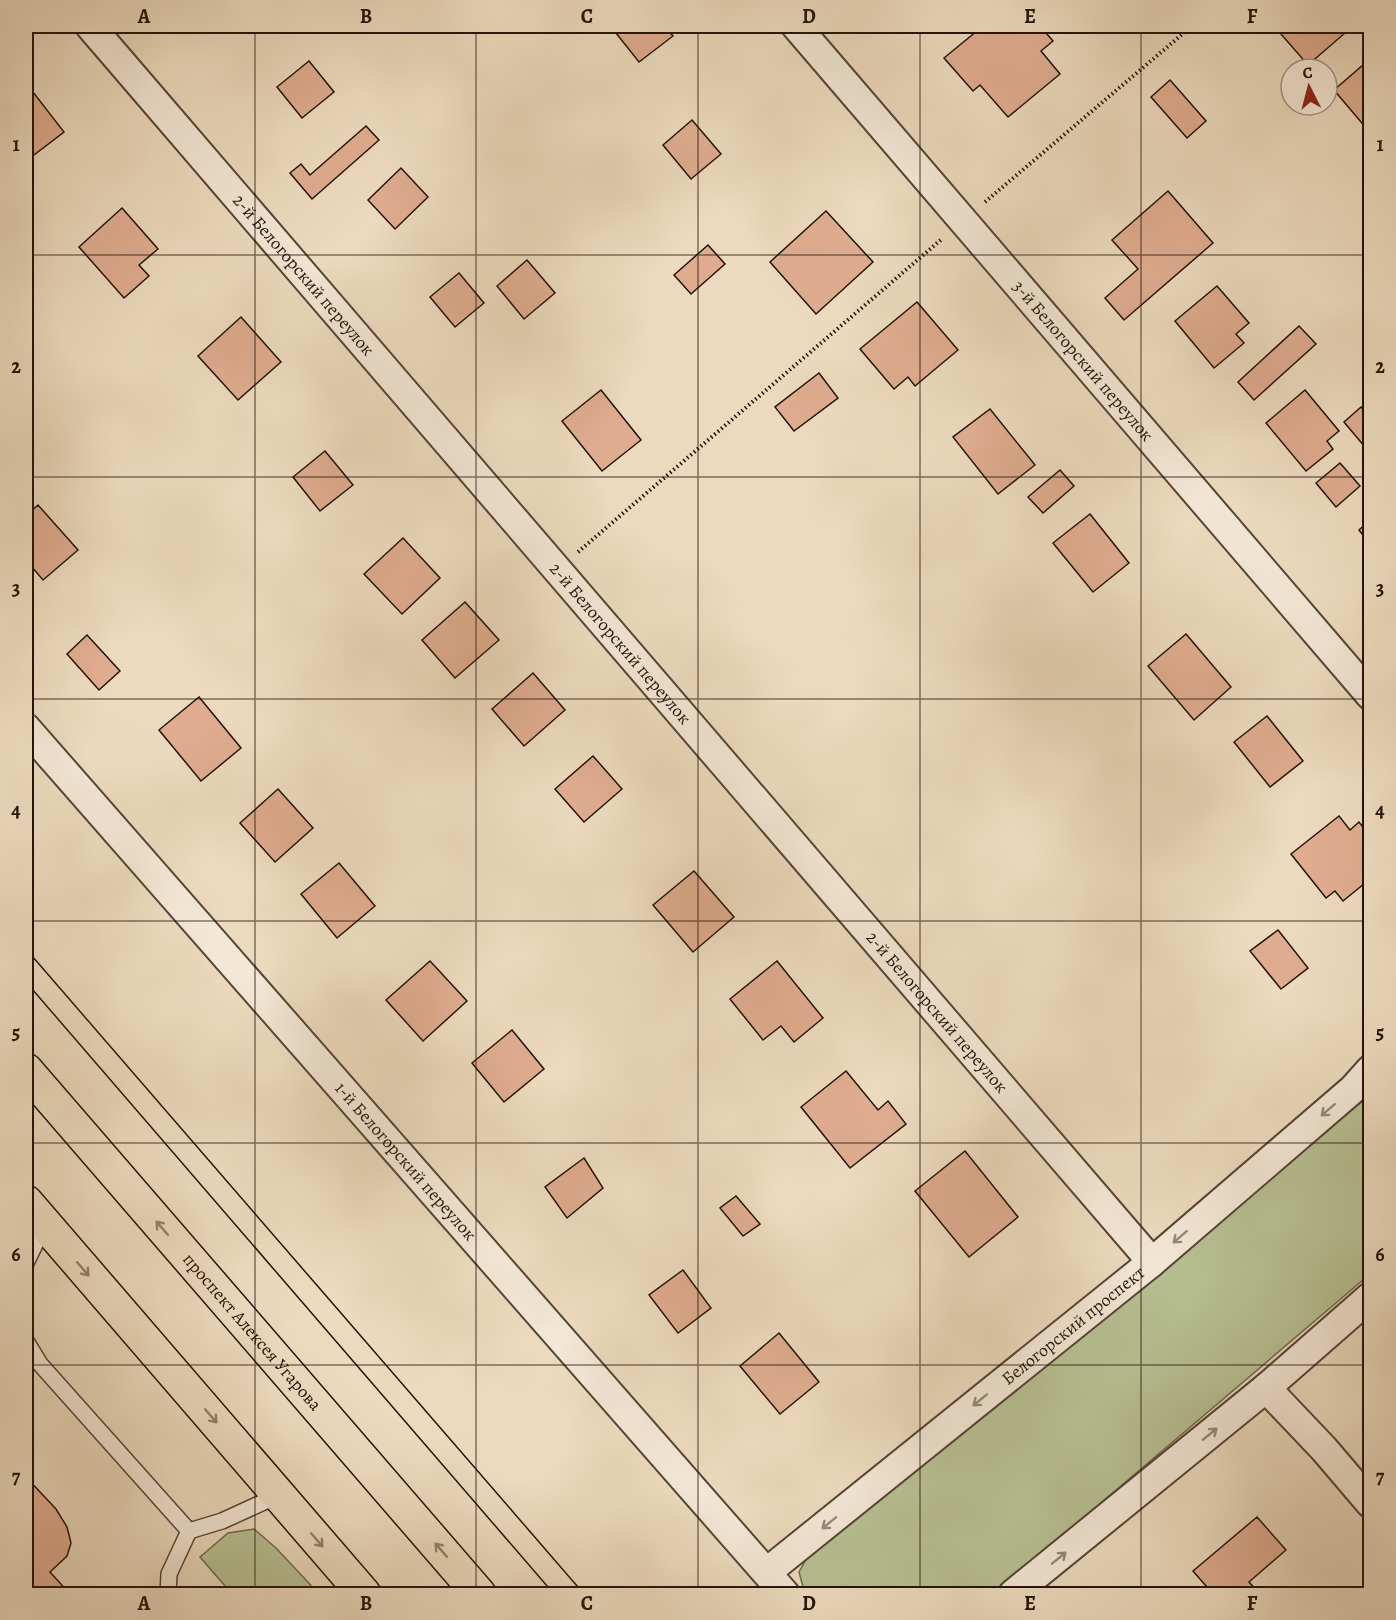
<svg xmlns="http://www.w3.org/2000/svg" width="1396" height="1620" viewBox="0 0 1396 1620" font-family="Alegreya,serif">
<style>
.green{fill:#b7c092;stroke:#6d6a4d;stroke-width:1.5}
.building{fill:#dfac8f;stroke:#231308;stroke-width:1.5}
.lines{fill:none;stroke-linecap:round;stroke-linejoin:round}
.service-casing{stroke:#554536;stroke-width:18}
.minor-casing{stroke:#554536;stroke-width:32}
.primary-casing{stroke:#231308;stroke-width:36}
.path{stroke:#231308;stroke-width:4;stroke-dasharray:1.5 3;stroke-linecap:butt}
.service{stroke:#f3e7d5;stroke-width:15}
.minor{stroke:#f3e7d5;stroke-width:28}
.primary{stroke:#ecdabe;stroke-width:33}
.tram{stroke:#231308;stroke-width:1.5}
.oneway{stroke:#958879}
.oneway2{stroke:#92806c}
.grid{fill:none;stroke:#231308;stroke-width:1.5;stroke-opacity:0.55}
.labels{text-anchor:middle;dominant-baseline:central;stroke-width:4.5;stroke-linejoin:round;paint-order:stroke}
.street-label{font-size:18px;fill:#231308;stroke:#f3e7d5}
.neatline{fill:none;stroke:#231308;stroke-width:2}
.grid-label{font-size:20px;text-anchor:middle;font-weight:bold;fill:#231308}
</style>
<rect width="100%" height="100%" fill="#ecdabe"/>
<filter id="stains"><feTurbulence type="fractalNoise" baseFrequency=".00333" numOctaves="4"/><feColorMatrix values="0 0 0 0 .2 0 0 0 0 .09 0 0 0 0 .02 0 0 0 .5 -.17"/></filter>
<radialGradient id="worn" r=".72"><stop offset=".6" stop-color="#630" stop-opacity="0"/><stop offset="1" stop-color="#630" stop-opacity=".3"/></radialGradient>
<g class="green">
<path d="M1370,1085V1274L994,1594H805L799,1572L812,1549Z"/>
<path d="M254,1529L276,1548L319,1594H232L200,1557L228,1533Z"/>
</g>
<g class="building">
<path d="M614,26H664L673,36L639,62L612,28Z"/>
<path d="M983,26H1019L1022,28L1025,26H1040L1053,41L1041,51L1060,74L1008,117L980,85L973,91L944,58Z"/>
<path d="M1274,26H1353L1308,65Z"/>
<path d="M1370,59V124L1366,128L1334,90Z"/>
<path d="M309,61L334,92L302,118L277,87Z"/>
<path d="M1170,80L1206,121L1187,138L1151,97Z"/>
<path d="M26,83L64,132L26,161Z"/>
<path d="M692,120L721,154L691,179L663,145Z"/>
<path d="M366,126L379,140L312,199L290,173L301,164L310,175Z"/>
<path d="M401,168L428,197L395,229L368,200Z"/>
<path d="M1168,191L1213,243L1124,320L1105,298L1138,269L1112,240Z"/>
<path d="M122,208L158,249L139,265L149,276L124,298L79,247Z"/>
<path d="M826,211L873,262L816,314L770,262Z"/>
<path d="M708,245L725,264L691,294L674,275Z"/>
<path d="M527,260L555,293L524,319L497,286Z"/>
<path d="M459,273L484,303L455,327L430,297Z"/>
<path d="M1217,286L1249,323L1236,334L1244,343L1214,368L1175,321Z"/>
<path d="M917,302L958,350L915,386L908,377L894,389L860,349Z"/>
<path d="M241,317L281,362L238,400L198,356Z"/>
<path d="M1299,326L1316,344L1254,400L1238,382Z"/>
<path d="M819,373L838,398L794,431L775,407Z"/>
<path d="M601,390L641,440L602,471L562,421Z"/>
<path d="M1305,390L1339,431L1327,441L1333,449L1306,471L1266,423Z"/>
<path d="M1361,407L1370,418V453L1344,422Z"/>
<path d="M990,409L1035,465L998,494L953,437Z"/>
<path d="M325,451L353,485L320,511L293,477Z"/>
<path d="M1340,463L1360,486L1336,507L1316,483Z"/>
<path d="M1060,470L1074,486L1043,513L1028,497Z"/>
<path d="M38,505L78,550L43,580L26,560V516Z"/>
<path d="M1090,514L1129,563L1093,592L1053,543Z"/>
<path d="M1370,520V544L1359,530Z"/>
<path d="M403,538L440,578L402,614L364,574Z"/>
<path d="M465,602L499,640L455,678L422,640Z"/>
<path d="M1186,634L1231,687L1194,720L1148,666Z"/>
<path d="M87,635L120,671L99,690L67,654Z"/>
<path d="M533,673L565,710L524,746L492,709Z"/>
<path d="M199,697L241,748L201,781L159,730Z"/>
<path d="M1267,716L1303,761L1270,787L1234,742Z"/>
<path d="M593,756L622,789L584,822L555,789Z"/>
<path d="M278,789L313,828L275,862L240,823Z"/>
<path d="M1339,816L1350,830L1359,822L1370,836V879L1343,901L1335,891L1326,898L1291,854Z"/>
<path d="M339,863L375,906L337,938L301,894Z"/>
<path d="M694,871L734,917L693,952L653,905Z"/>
<path d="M1278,930L1308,968L1281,989L1250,951Z"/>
<path d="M430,961L467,1001L423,1041L386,1000Z"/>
<path d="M777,961L823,1018L794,1042L781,1026L763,1040L730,999Z"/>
<path d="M512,1030L544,1069L504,1102L472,1063Z"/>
<path d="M846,1071L878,1110L888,1101L906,1124L850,1168L801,1107Z"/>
<path d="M965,1151L1018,1217L969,1257L915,1191Z"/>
<path d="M584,1158L603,1188L567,1218L545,1187Z"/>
<path d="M736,1196L760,1224L743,1236L720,1208Z"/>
<path d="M683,1270L711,1308L678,1333L649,1295Z"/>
<path d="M779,1333L819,1382L780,1414L740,1366Z"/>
<path d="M26,1477L56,1509L67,1527L71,1543L67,1556L50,1572L70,1594H26Z"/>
<path d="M1257,1517L1286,1550L1249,1582L1260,1594H1213L1193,1571Z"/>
</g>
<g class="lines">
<g class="service-casing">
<g id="service">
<path d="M26,1263L45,1224"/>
<path d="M26,1341L40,1364L189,1531L222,1521L279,1495"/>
<path d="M168,1594L169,1574L189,1531"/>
</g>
</g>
<g class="minor-casing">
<g id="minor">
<path id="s1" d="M90,26L1152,1262"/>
<path id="s2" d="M796,26L1370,695"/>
<path id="s3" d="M26,728L785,1594"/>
<path d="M1266,1388L1324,1449L1370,1503"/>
<path id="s4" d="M767,1572L1152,1262L1353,1089L1370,1070"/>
<path d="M1013,1594L1266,1388L1370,1297"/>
</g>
</g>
<g class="primary-casing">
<g id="primary">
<path id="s5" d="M26,1070L479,1594"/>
<path d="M26,1202L364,1594"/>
</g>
</g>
<g class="path">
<path d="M985,202L1192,26"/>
<path d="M578,552L943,238"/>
</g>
<use href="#service" class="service"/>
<use href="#minor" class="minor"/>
<use href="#primary" class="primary"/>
<g class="tram">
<path d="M26,949L584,1594"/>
<path d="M26,982L554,1594"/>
</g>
</g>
<defs><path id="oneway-shaft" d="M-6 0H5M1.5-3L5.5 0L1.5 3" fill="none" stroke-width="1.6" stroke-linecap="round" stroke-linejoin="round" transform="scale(1.5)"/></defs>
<g class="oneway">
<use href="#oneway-shaft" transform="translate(1328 1110) rotate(139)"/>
<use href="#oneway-shaft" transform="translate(1180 1237) rotate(139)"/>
<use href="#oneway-shaft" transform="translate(980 1400) rotate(141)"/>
<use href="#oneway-shaft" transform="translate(1210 1434) rotate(-39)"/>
<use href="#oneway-shaft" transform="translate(829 1523) rotate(141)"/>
<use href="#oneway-shaft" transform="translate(1059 1558) rotate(-39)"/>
</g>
<g class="oneway2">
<use href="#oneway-shaft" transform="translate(162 1228) rotate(-131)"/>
<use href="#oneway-shaft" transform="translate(83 1269) rotate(49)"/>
<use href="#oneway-shaft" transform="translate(211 1416) rotate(49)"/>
<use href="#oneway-shaft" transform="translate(317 1540) rotate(49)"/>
<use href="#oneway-shaft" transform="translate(441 1550) rotate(-131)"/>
</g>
<path class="grid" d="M255,26V1594M476,26V1594M698,26V1594M920,26V1594M1141,26V1594M26,255H1370M26,477H1370M26,699H1370M26,921H1370M26,1143H1370M26,1365H1370"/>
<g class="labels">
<g class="street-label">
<text stroke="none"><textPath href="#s1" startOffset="328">2-й Белогорский переулок</textPath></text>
<text stroke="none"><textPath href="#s2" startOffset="441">3-й Белогорский переулок</textPath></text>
<text stroke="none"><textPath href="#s1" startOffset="814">2-й Белогорский переулок</textPath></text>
<text stroke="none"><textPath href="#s1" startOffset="1300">2-й Белогорский переулок</textPath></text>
<text stroke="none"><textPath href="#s3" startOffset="576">1-й Белогорский переулок</textPath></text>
<text stroke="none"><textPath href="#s4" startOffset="393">Белогорский проспект</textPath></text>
<text stroke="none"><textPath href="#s5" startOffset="346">проспект Алексея Угарова</textPath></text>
</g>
</g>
<rect width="1396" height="1620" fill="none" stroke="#ecdabe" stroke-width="66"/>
<g transform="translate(1309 87) rotate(354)"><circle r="28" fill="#f3e7d5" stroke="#a09283" stroke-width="1.5"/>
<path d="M0-4.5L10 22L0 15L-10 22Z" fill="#8f2418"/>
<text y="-9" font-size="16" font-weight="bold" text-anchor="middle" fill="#231308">С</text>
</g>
<rect x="33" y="33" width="1330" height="1554" class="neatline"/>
<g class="grid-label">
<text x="144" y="23">A</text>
<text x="366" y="23">B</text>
<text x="587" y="23">C</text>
<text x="809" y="23">D</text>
<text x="1030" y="23">E</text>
<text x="1252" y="23">F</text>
<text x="16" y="151">1</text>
<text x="1380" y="151">1</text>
<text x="16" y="373">2</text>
<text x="1380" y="373">2</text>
<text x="16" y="595">3</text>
<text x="1380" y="595">3</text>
<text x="16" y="817">4</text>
<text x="1380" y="817">4</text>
<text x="16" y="1039">5</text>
<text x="1380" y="1039">5</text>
<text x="16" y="1261">6</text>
<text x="1380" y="1261">6</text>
<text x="16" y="1483">7</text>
<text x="1380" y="1483">7</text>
<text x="144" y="1610">A</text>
<text x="366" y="1610">B</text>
<text x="587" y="1610">C</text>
<text x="809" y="1610">D</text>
<text x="1030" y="1610">E</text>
<text x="1252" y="1610">F</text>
</g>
<rect width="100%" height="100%" filter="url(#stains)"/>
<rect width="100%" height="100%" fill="url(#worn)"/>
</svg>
